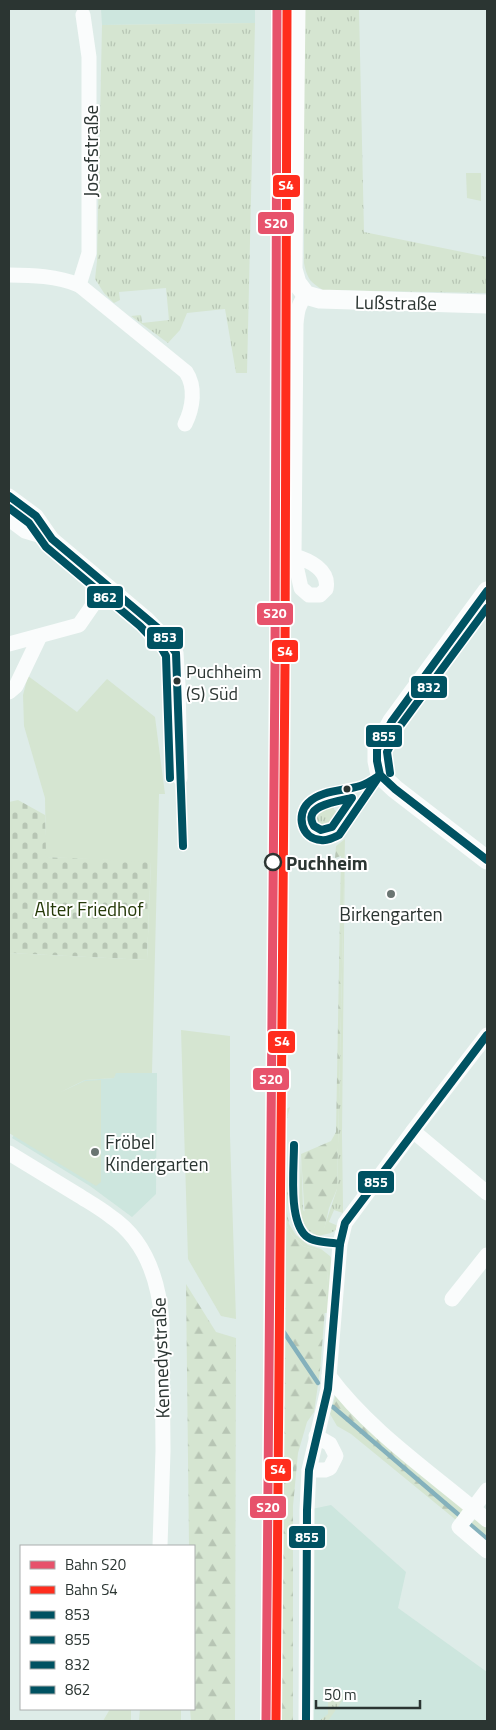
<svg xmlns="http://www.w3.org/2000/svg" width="496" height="1730" viewBox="0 0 496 1730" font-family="'Titillium Web',sans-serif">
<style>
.built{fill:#cde6de}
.grass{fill:url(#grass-tufts)}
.forest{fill:url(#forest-firs)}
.cemetery{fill:url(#cemetery-stones)}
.green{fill:#d5e5d1}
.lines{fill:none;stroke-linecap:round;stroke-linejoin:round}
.stream{stroke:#84b1bc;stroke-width:4.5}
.minor{stroke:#fafcfc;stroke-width:15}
.tertiary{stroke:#fafcfc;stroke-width:19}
.bus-1-casing{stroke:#fff;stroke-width:11}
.bus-2-casing{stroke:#fff;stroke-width:11}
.bus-3-casing{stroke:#fff;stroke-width:11}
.bus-4-casing{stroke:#fff;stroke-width:11}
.bus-1{stroke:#005262;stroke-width:8}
.bus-2{stroke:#005262;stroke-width:8}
.bus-3{stroke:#005262;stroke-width:8}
.bus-4{stroke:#005262;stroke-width:8}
.rail-1-casing{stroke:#fff;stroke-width:12}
.rail-2-casing{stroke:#fff;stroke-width:12}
.rail-1{stroke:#e7526b;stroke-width:9}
.rail-2{stroke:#ff2d1d;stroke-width:9}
.bus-dot{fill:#2b3532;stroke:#fff;stroke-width:2}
.stop-dot{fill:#fff;stroke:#2b3532;stroke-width:2.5}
.poi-dot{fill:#6a7572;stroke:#fff;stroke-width:2}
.labels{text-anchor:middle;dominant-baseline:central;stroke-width:4;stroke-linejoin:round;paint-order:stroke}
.bus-label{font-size:18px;fill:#2b3532;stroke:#fff;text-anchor:start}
.street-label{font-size:19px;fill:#2b3532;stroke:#fff}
.stop-label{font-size:19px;font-weight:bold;fill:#2b3532;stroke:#fff;text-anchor:start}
.park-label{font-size:19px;fill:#263a09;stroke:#fff}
.poi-label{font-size:19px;fill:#2b3532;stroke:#fff}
.line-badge{stroke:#fff;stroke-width:2}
.badge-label{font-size:14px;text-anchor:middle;font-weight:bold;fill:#fff}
</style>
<defs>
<pattern id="grass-tufts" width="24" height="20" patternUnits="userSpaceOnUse" patternTransform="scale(1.25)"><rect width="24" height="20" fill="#d5e5d1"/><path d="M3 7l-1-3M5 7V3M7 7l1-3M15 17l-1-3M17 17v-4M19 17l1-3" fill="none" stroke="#b7c5b4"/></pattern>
<pattern id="forest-firs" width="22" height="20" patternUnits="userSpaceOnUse" patternTransform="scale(1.25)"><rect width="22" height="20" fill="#d5e5d1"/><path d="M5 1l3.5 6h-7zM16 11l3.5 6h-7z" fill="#b7c5b4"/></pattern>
<pattern id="cemetery-stones" width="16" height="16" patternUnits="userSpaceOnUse" patternTransform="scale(1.25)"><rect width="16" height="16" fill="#d5e5d1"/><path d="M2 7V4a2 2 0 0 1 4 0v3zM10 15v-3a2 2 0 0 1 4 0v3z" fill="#b7c5b4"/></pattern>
</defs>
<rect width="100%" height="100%" fill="#deece8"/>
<g class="built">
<path d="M101,9H255V23L102,25Z"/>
<path d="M115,1073H157L156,1194L132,1217L90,1186L12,1138L34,1107L85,1080L114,1078Z"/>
<path d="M331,1505L406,1572L398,1608L487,1672V1721H306L307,1510Z"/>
</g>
<g class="grass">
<path d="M304,9H359L364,232L487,257V293L323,290C310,282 307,278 304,263Z"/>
<path d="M255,23L247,373H236L225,309L187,313L180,330L168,343L131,316L141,315L142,323L169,320L166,288L119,292L120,300L114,303L104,293L95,279L97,261L102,25Z"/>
<circle cx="324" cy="819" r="14"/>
<path d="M345,839L342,1135L343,1205V1213L334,1210L329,1222L338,1226L336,1230L331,1233L318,1236L309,1231L304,1224L299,1213L301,1154L303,1210L324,1228L337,1189Z"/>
<path d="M280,1107L282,1111L290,1107L283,1134V1155L289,1184L287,1211L289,1224L296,1235L308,1245L321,1249L330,1256L335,1264L328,1313H324L328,1272L317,1250L303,1246L292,1235L283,1220L284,1186L279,1158Z"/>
<path d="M344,1692L347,1694L328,1721H319L328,1714V1697L338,1700Z"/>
</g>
<g class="forest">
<path d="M345,839L337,1189L329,1208L325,1226L324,1228C315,1229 311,1226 305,1220L301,1154L331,1141L336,1132L341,856L335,858L336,846Z"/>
<path d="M279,1158L284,1186L283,1220L292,1235L303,1246L317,1250L327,1257L328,1272L320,1371L314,1412L307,1422L298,1453L293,1506V1721H270Z"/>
<path d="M186,1284L216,1332L236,1338L235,1721H191L190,1709H194V1546H189Z"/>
<path d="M337,1391L465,1509L456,1520L351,1434L337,1426L330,1414Z"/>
<path d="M476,1518L487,1528V1546L467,1529Z"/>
</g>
<path class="cemetery" d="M18,800L45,815L47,857L151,861L147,960L9,953V802Z"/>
<g class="green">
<path d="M466,173H481V201L467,198Z"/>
<path d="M28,676L77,712L107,679L155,717L165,794H159L152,1073H116L114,1078L85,1080L61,1092L85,1081L101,1080V1182L96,1186L9,1133V953L147,960L151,862L46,857L45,798L24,726L23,695Z"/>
<path d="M181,1030L230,1036V1136L236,1319L221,1316L188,1259Z"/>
<path d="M110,1709H131V1721H103Z"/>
<path d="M140,1709H181V1721H139Z"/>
</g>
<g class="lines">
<g class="stream">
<path d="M281,1328L318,1383"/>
<path d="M333,1407L487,1539"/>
</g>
<g class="minor">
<path d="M9,275C32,275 57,276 79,285L186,372C196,387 193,408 185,424"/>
<path d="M79,285L89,253V57L83,15"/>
<path d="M9,496L36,516L52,539L147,619L170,643L176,653L178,685L180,778"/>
<path d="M9,519L25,531L52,539"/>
<path d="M294,556C309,560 330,570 326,589L320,595H309L301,588L294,556L296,324C297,313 298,304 306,295"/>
<path d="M9,644L79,625L106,586"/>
<path d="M9,692L16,686L40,636"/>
<path d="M413,1131L487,1193"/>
<path d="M9,1153C32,1167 55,1181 78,1195C89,1202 100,1208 110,1216C146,1240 159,1282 162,1322L163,1451L160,1546"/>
<path d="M452,1299L487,1255"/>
<path d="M329,1376C370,1432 435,1475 487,1520"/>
<path d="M309,1470H325L330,1468L336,1456L330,1444L316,1436"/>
<path d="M487,1490L459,1527L487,1551"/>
<path d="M306,1721L307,1510L309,1470L328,1389L340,1244L345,1223L413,1131L487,1035"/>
</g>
<g class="tertiary">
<path d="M296,9L293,269L297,283L306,295L320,299L487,304"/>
<path d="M487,591L392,721L377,749V761L380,775L395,789L487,860"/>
</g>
<g class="bus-1-casing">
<path id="bus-1" d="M9,496L36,516L52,539L159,629L176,653L183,846"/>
</g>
<g class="bus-2-casing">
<g id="bus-2">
<path d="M487,591L392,721L377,749V761L380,775L395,789L487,860"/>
<path d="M380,775L339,835C333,838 327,841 321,840C301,839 296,815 308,803C321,790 344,791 360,786C367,784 374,779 380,775Z"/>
<path d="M294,1145C294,1168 288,1220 306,1236C314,1243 330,1242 340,1244"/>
<path d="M306,1721L307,1510L309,1470L328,1389L340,1244L345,1223L487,1035"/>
</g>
</g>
<g class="bus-3-casing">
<g id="bus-3">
<path d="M390,773L387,752L400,726L487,608"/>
<path d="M352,798L332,827L321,830L314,826C301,805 339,801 352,798Z"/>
</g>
</g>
<g class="bus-4-casing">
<path id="bus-4" d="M9,508L29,523L46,547L140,626L162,649L166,656L170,778"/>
</g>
<use href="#bus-1" class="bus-1"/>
<use href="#bus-2" class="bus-2"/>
<use href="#bus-3" class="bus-3"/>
<use href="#bus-4" class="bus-4"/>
<g class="rail-1-casing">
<path id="rail-1" d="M266,1721L275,664L277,9"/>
</g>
<g class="rail-2-casing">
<path id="rail-2" d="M276,1721L285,664L287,9"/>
</g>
<use href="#rail-1" class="rail-1"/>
<use href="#rail-2" class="rail-2"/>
</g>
<g class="bus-dot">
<circle cx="177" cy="681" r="4.5"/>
<circle cx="347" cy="789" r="4.5"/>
</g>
<circle class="stop-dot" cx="273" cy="862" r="8"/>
<g class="poi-dot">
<circle cx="391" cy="894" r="5"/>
<circle cx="95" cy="1152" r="5"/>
</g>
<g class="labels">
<g class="bus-label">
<text x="186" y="671">Puchheim<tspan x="186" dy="22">(S) Süd</tspan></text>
</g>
<g class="street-label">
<text transform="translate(90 151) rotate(-90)">Josefstraße</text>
<text transform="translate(396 302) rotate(1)">Lußstraße</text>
<text transform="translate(160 1358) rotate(-92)">Kennedystraße</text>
</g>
<g class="stop-label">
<text x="286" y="862">Puchheim</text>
</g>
<g class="park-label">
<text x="89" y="908">Alter Friedhof</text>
</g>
<g class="poi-label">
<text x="391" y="913">Birkengarten</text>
<text x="105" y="1141" text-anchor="start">Fröbel<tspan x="105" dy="22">Kindergarten</tspan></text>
</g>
</g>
<g class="line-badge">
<rect x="272" y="174" width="29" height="24" rx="5" fill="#ff2d1d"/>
<rect x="257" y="211" width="38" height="24" rx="5" fill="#e7526b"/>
<rect x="86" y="585" width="38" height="24" rx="5" fill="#005262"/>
<rect x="256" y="602" width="38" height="24" rx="5" fill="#e7526b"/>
<rect x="146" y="626" width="38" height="24" rx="5" fill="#005262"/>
<rect x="271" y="639" width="28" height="24" rx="5" fill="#ff2d1d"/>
<rect x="410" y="675" width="38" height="24" rx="5" fill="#005262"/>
<rect x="365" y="724" width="38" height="24" rx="5" fill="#005262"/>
<rect x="267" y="1030" width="29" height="24" rx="5" fill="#ff2d1d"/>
<rect x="252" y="1067" width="38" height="24" rx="5" fill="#e7526b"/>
<rect x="357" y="1170" width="38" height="24" rx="5" fill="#005262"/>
<rect x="264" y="1458" width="28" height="24" rx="5" fill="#ff2d1d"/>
<rect x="249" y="1495" width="38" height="24" rx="5" fill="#e7526b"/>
<rect x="288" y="1525" width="38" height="24" rx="5" fill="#005262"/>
</g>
<g class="badge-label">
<text x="286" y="190">S4</text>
<text x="276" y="228">S20</text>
<text x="105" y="602">862</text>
<text x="275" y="618">S20</text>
<text x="165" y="642">853</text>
<text x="285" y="656">S4</text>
<text x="429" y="692">832</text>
<text x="384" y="741">855</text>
<text x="282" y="1046">S4</text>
<text x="271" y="1084">S20</text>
<text x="376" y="1187">855</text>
<text x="278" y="1474">S4</text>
<text x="268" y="1512">S20</text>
<text x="307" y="1542">855</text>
</g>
<rect width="496" height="1730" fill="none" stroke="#2b3532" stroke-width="20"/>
<rect x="20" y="1545" width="175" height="165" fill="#ffffff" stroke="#aaaead"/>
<rect x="30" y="1561" width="25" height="8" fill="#e7526b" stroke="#aaaead"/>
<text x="65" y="1570" font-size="15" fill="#2b3532">Bahn S20</text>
<rect x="30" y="1586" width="25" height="8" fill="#ff2d1d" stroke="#aaaead"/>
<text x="65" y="1595" font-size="15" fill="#2b3532">Bahn S4</text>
<rect x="30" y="1611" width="25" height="8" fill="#005262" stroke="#aaaead"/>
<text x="65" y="1620" font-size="15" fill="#2b3532">853</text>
<rect x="30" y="1636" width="25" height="8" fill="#005262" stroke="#aaaead"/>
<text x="65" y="1645" font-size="15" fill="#2b3532">855</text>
<rect x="30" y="1661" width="25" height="8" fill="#005262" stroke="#aaaead"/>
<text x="65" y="1670" font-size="15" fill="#2b3532">832</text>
<rect x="30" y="1686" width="25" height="8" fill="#005262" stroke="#aaaead"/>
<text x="65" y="1695" font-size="15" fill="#2b3532">862</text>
<path d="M316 1700v8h104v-8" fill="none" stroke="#2b3532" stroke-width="2.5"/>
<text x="324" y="1700" font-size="15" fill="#2b3532" stroke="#ffffff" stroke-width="4" paint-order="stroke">50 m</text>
</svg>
